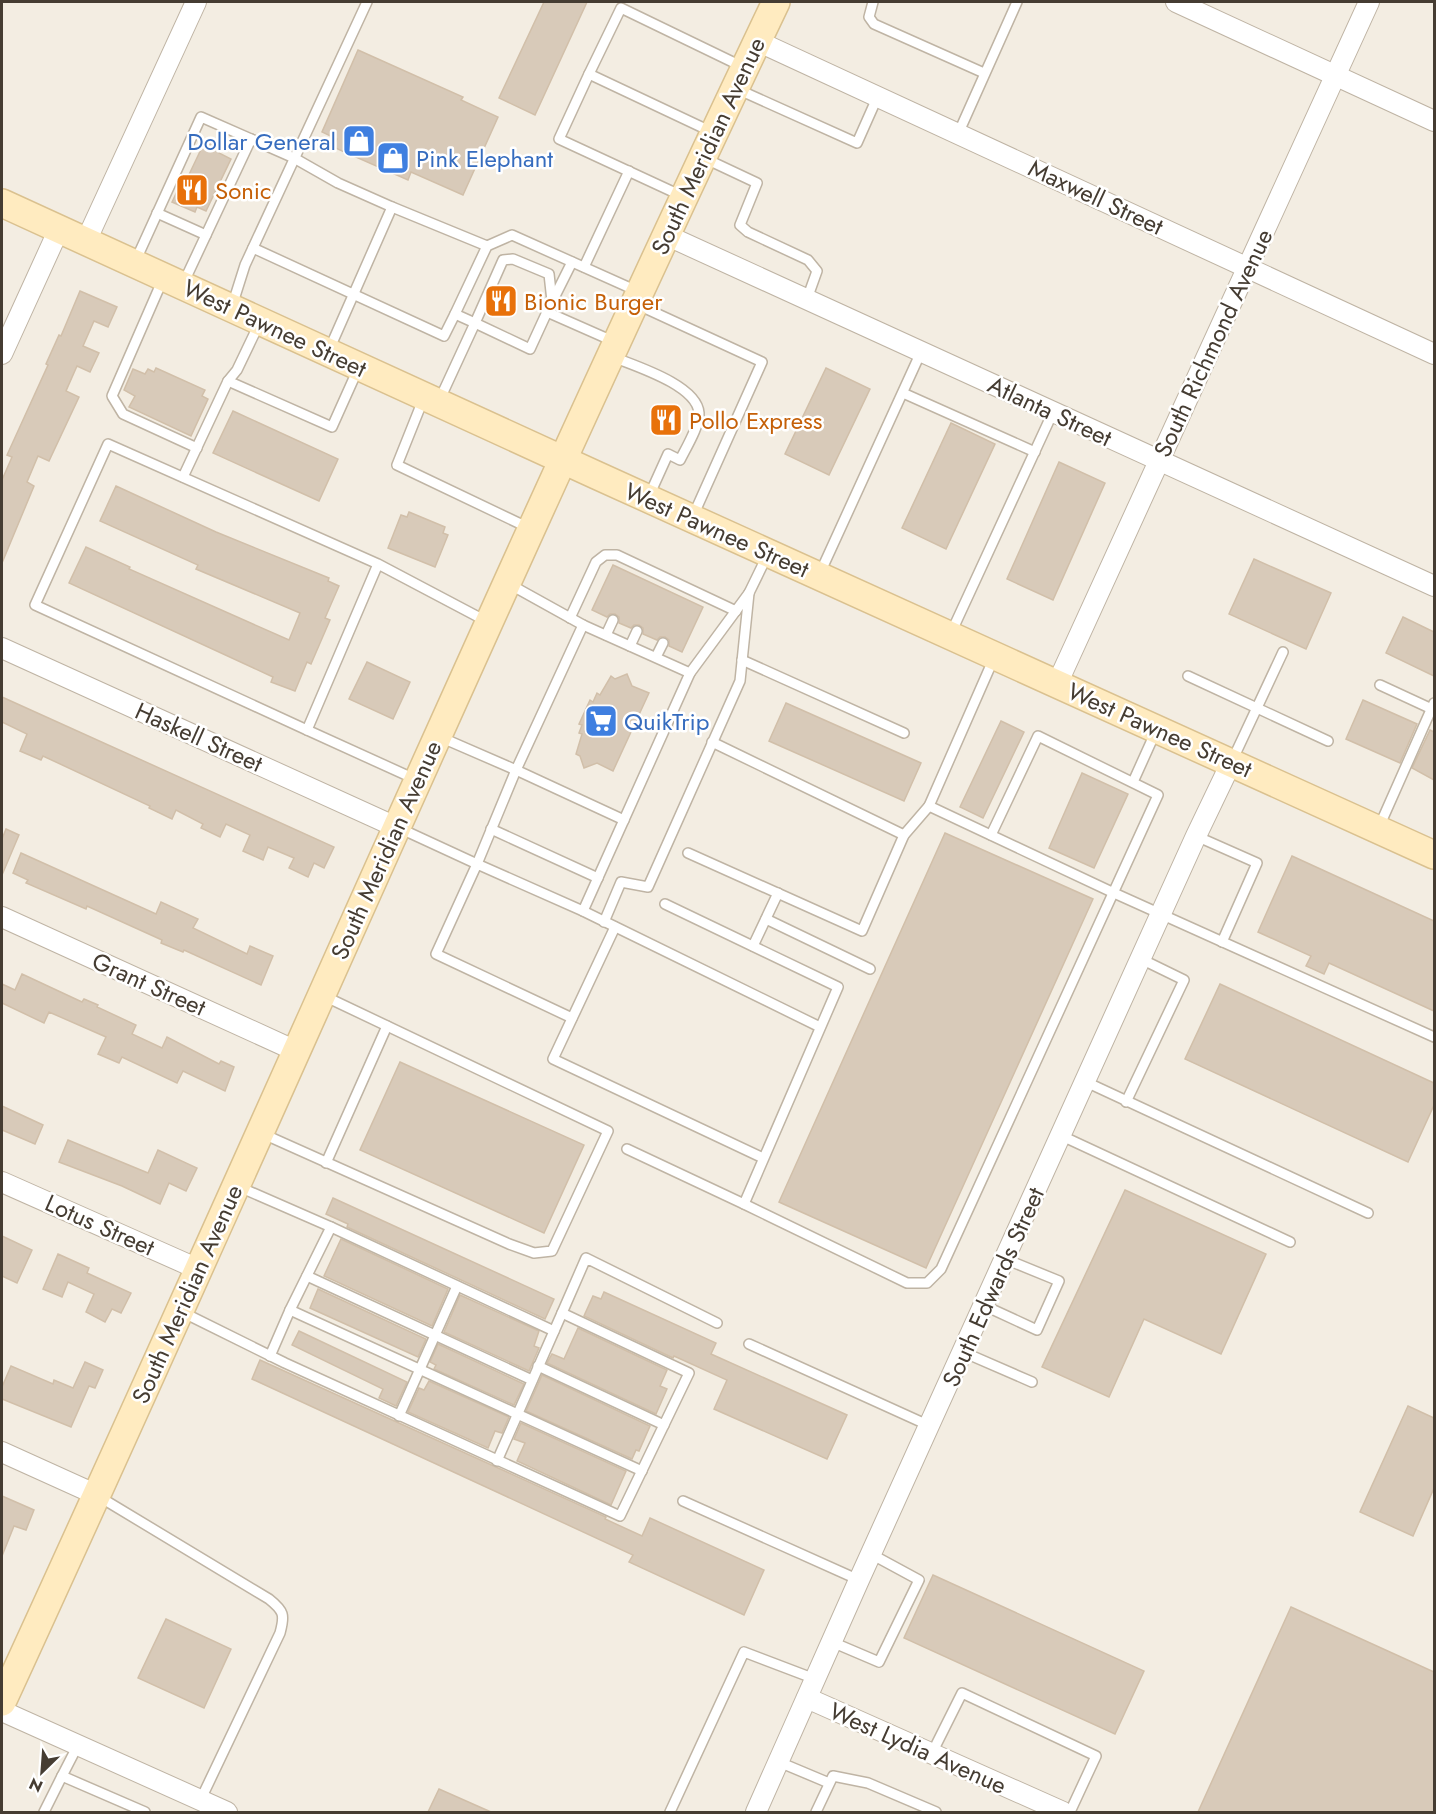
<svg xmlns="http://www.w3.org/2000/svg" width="1436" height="1814" viewBox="0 0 1436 1814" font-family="Jost,sans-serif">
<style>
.building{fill:#d8cab9;stroke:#d1bfa9;stroke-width:1.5}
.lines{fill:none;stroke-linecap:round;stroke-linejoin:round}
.service-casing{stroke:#bfb4a4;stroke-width:12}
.minor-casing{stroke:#bfb4a4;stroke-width:22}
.secondary-casing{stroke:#dac18f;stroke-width:30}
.service{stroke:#fff;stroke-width:9}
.minor{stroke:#fff;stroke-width:20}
.secondary{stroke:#ffebc0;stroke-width:27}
.labels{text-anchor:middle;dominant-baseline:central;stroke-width:5;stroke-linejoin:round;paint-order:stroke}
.shop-label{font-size:24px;fill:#366cbe;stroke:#fff;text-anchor:start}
.street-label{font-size:24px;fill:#453c32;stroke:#fff}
.food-label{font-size:24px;fill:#c56008;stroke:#fff;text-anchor:start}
</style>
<rect width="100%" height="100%" fill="#f3ede2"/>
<g class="building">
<path d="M544,2H587L535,115L499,98Z"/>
<path d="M358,50L463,97L461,100L498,117L463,195L411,172L408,180L333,147L337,139L322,132Z"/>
<path d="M205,141L221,148L219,153L231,159L206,211L197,207L195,212L172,202L182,181L185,183Z"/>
<path d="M80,291L117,307L108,327L94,321L83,346L99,353L90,372L77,366L66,391L79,397L49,461L38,456L27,482L34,486L2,563V480L12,457L7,455L48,365L46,364L59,335L61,336Z"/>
<path d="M156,368L205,390L202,396L208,399L191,436L129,407L135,396L124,390L133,369L145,374L148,369L154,372Z"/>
<path d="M826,368L870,389L829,475L785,454Z"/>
<path d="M233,411L338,459L319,501L213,453Z"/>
<path d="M951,423L995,444L946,549L902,528Z"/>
<path d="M1059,462L1105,483L1053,600L1007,579Z"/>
<path d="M116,486L216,532L329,578L328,581L339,586L325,618L330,620L311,664L307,662L295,691L271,682L273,677L69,583L86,547L130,567L129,569L289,640L300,613L196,569L198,565L100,521Z"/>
<path d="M409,512L445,527L443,533L448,535L435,567L388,548L401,515L407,517Z"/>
<path d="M1254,559L1331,593L1306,649L1229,614Z"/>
<path d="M613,565L703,607L682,652L669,646V640L665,637H660L657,640L643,634V628L639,625H634L631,628L619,623V617L615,614H610L607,617L592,610Z"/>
<path d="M1403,617L1434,632V676L1386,653Z"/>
<path d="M367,662L410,682L393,719L349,699Z"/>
<path d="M627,674L632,686L649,693L613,771L597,763L584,768L580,756L576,754L582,734L579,733L582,725L579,724L590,700L593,702L597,693L600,695L611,676L615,679Z"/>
<path d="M2,697L334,847L324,868L314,863L308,877L289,868L294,858L268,847L263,860L243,851L250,835L226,824L220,837L201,828L203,824L176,810L172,819L149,808L150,806L43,756L41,760L20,751L27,734L2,722Z"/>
<path d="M1363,700L1417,724L1400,763L1346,739Z"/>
<path d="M786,703L921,763L904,801L769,741Z"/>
<path d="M1001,721L1024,732L983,818L960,807Z"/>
<path d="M1430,730L1434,732V780L1412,768Z"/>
<path d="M1082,773L1128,794L1094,868L1049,848Z"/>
<path d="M6,829L19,835L2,875V839Z"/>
<path d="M945,833L1093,899L926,1268L779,1202Z"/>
<path d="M21,853L156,914L161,902L198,919L193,928L247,954L250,946L273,956L261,985L184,950L183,952L161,943L162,940L87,906L86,909L26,883L28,880L13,873Z"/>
<path d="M1292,856L1434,921V1011L1329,963L1324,974L1306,966L1311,956L1258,932Z"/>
<path d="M22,974L82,1002L84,999L98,1005L97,1007L136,1025L132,1034L162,1048L167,1037L219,1064L221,1061L234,1067L225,1091L183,1071L177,1083L122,1057L119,1063L98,1054L106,1037L49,1012L44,1023L2,1003V984L15,990Z"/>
<path d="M1220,984L1434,1083V1105L1408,1162L1185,1059Z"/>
<path d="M400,1062L584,1145L544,1233L360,1150Z"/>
<path d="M2,1106L43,1125L35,1144L2,1130Z"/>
<path d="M68,1140L148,1173L158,1150L197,1168L186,1191L169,1183L160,1204L122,1186L59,1162Z"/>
<path d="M1125,1190L1266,1254L1221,1354L1144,1319L1109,1397L1042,1367Z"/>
<path d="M333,1198L554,1299L545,1319L347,1227L348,1224L326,1214Z"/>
<path d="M2,1236L32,1250L17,1283L2,1276Z"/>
<path d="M341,1239L448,1289L432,1326L324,1276Z"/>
<path d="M58,1254L89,1268L87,1273L131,1293L121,1313L112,1309L105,1322L86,1312L94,1294L68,1282L62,1297L43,1289Z"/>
<path d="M318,1289L426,1339L418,1357L310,1308Z"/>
<path d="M604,1292L716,1343L711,1354L847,1415L827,1459L714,1409L727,1380L674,1356L673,1358L584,1316L593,1296L601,1299Z"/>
<path d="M460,1295L539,1331L534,1346L539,1348L529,1371L444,1332Z"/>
<path d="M578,1328L667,1370L660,1386L667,1389L656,1414L547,1363L552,1354L564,1359Z"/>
<path d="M299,1331L407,1382L396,1406L379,1398L383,1389L292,1345Z"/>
<path d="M438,1344L524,1384L514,1405L434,1369L436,1365L430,1362Z"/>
<path d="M260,1360L606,1517L605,1519L642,1536L650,1518L764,1570L744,1615L629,1562L633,1555L252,1379Z"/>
<path d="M85,1362L103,1370L95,1388L89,1386L71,1427L2,1399V1387L11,1366L53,1384L54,1380L73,1388Z"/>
<path d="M542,1375L650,1426L639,1451L636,1450L632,1459L526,1411Z"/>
<path d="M429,1381L509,1417L502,1433L495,1431L488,1448L408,1412L419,1388L424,1390Z"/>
<path d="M1408,1406L1434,1418V1488L1413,1536L1360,1512Z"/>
<path d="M521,1423L626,1471L611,1505L517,1461L525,1443L514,1439Z"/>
<path d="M2,1496L34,1510L26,1530L14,1526L2,1556Z"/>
<path d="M933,1575L1144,1671L1115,1734L904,1638Z"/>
<path d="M1291,1607L1434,1672V1812H1198Z"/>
<path d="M166,1619L231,1649L204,1708L138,1678Z"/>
<path d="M439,1789L491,1812H428Z"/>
</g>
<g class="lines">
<g class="service-casing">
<g id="service">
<path d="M873,2L869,17L874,24L984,73"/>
<path d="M589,74L621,8L743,67"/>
<path d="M737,89L857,143L877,98"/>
<path d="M958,134L1017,2"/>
<path d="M706,159L757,183L740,225L748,232L808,260L817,271L807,299"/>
<path d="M682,196L559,139L589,74L712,132"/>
<path d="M392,207L487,246"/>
<path d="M157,213L206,235"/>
<path d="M253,248L444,336L455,314"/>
<path d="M135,262L201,117L294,158L338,183L392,207L329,350"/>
<path d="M572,262L547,312L615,342"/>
<path d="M584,267L629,171"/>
<path d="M163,279L112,396L123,414L197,448"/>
<path d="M183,284L251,139"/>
<path d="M636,304L762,362L693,516"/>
<path d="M232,306L245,265L367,2"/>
<path d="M547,312L530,349L475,323L503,260L513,259L549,274L552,301"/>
<path d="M613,357C635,366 697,385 699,413C700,425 686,448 680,460L668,454L649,496"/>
<path d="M228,381L332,427L358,369"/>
<path d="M903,393L1035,452"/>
<path d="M423,400L397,465L529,528"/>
<path d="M439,401L475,323L455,314L487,246L512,235L637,291"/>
<path d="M183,477L228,381L237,370L259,324"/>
<path d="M378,564L307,730L35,605L108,444L378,564L486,621"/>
<path d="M820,573L921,352"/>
<path d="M509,584L583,625L516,770L624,820"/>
<path d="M570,618L596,562L605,555H617L736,611"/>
<path d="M583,625L690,673L749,593L767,556"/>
<path d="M951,633L1053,412"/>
<path d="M606,635L613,620"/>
<path d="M630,646L637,631"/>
<path d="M656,657L663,643"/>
<path d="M994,658L929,806L1114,893L1434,1037"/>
<path d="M742,660L904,733"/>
<path d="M1188,676L1328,741"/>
<path d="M1380,685L1434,710"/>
<path d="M307,730L417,780"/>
<path d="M712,742L904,835"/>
<path d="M1232,761L1283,652"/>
<path d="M1133,782L1156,731"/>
<path d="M1379,827L1434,703"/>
<path d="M399,828L477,864L516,770L440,737"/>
<path d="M491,829L598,878"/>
<path d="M1196,836L1257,863L1222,942"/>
<path d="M688,853L862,931L904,835L929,806"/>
<path d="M583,911L820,1027"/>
<path d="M766,919L870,969"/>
<path d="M604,922L621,882L648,887L740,681L749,593"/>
<path d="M615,927L553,1059L763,1158"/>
<path d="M753,946L778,893"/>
<path d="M572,1018L436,954L477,864L583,911L690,673"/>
<path d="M1086,1082L1368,1213"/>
<path d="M1126,1102L1184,980L1141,959"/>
<path d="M261,1133L509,1244L534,1253L552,1251L608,1131L324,996"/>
<path d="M1062,1136L1290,1242"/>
<path d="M627,1149L744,1204L838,987L665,904"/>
<path d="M326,1163L387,1026"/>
<path d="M237,1186L331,1227"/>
<path d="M744,1204L907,1283H927L941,1269L1158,795L1038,736L991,835"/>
<path d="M307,1276L532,1380"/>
<path d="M985,1306L1037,1330L1059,1281L1005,1259"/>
<path d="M290,1310L331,1227L554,1331"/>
<path d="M182,1312L285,1363L620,1516L689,1373L562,1313L586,1258L717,1323"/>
<path d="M749,1344L930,1426"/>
<path d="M963,1352L1032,1382"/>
<path d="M270,1356L290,1310L642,1471"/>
<path d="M538,1366L664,1425"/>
<path d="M399,1416L457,1286"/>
<path d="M497,1461L562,1313"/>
<path d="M98,1496L269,1599C284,1611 285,1615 280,1633L200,1801"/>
<path d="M683,1501L859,1580"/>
<path d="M832,1642L879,1662L919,1580L871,1554"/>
<path d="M78,1745L62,1776L145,1812"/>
<path d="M932,1753L962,1693L1096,1756L1070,1812"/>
<path d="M779,1762L829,1783"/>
<path d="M44,1812L62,1776"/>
<path d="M670,1812L744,1652L815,1679"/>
<path d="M816,1812L833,1776L868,1783L936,1812"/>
</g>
</g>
<g class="minor-casing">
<g id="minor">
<path d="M1176,2L1434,121"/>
<path d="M757,41L1434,354"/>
<path d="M666,235L1434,586"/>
<path d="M86,241L196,2"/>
<path d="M2,354L59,229"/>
<path d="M2,648L396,827"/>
<path d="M1057,684L1369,2"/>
<path d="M2,917L296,1051"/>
<path d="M2,1182L198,1269"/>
<path d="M2,1452L97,1495"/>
<path d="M807,1698L1063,1812"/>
<path d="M2,1711L227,1812"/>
<path d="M756,1812L859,1580L1196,836L1231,763"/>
</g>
</g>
<g class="secondary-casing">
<g id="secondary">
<path d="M2,203L596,475L1434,855"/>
<path d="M2,1702C263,1136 508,564 776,2"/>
</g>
</g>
<use href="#service" class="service"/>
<use href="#minor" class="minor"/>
<use href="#secondary" class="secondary"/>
</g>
<defs>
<g id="shop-square" transform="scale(1.725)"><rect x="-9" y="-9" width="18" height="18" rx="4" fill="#3f7fe0" stroke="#fff"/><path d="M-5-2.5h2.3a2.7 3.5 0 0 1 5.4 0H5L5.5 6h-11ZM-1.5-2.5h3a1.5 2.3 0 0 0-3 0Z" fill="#fff"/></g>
<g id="restaurant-square" transform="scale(1.725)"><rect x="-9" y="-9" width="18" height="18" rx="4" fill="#e8710a" stroke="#fff"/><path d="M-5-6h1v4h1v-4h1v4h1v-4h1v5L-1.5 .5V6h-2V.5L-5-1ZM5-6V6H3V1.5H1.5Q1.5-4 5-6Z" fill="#fff"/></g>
<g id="supermarket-square" transform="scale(1.725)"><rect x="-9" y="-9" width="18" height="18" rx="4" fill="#3f7fe0" stroke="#fff"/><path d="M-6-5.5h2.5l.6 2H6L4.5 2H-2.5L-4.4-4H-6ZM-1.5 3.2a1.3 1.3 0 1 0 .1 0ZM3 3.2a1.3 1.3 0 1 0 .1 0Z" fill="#fff"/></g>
</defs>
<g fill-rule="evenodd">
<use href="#shop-square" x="359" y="141"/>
<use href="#shop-square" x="393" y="158"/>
<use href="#restaurant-square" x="192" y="190"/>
<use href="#restaurant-square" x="501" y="301"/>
<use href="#restaurant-square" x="666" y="420"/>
<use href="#supermarket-square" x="601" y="721"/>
</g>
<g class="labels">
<g class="shop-label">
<text x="336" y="141" text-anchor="end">Dollar General</text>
<text x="416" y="158">Pink Elephant</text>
<text x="624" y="721">QuikTrip</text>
</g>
<g class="street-label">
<text transform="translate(708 146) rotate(-65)">South Meridian Avenue</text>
<text transform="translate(1096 197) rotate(25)">Maxwell Street</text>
<text transform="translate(275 328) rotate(25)">West Pawnee Street</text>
<text transform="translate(1213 343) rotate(-65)">South Richmond Avenue</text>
<text transform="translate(1050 411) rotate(25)">Atlanta Street</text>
<text transform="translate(717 530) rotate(24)">West Pawnee Street</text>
<text transform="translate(1160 730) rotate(24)">West Pawnee Street</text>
<text transform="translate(199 737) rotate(24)">Haskell Street</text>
<text transform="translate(386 850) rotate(-66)">South Meridian Avenue</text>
<text transform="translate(149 984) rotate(24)">Grant Street</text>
<text transform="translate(100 1225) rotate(24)">Lotus Street</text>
<text transform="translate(993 1287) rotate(-66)">South Edwards Street</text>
<text transform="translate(187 1294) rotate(-66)">South Meridian Avenue</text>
<text transform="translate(918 1748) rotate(24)">West Lydia Avenue</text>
</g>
<g class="food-label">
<text x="215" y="190">Sonic</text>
<text x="524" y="301">Bionic Burger</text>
<text x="689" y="420">Pollo Express</text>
</g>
</g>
<rect width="1436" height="1814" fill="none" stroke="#453c32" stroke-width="6"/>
<g transform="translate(42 1772) rotate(205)" stroke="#ffffff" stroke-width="4.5" paint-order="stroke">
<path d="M0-4.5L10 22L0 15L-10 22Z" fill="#453c32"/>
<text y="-9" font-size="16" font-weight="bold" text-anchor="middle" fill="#453c32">N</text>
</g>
</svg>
